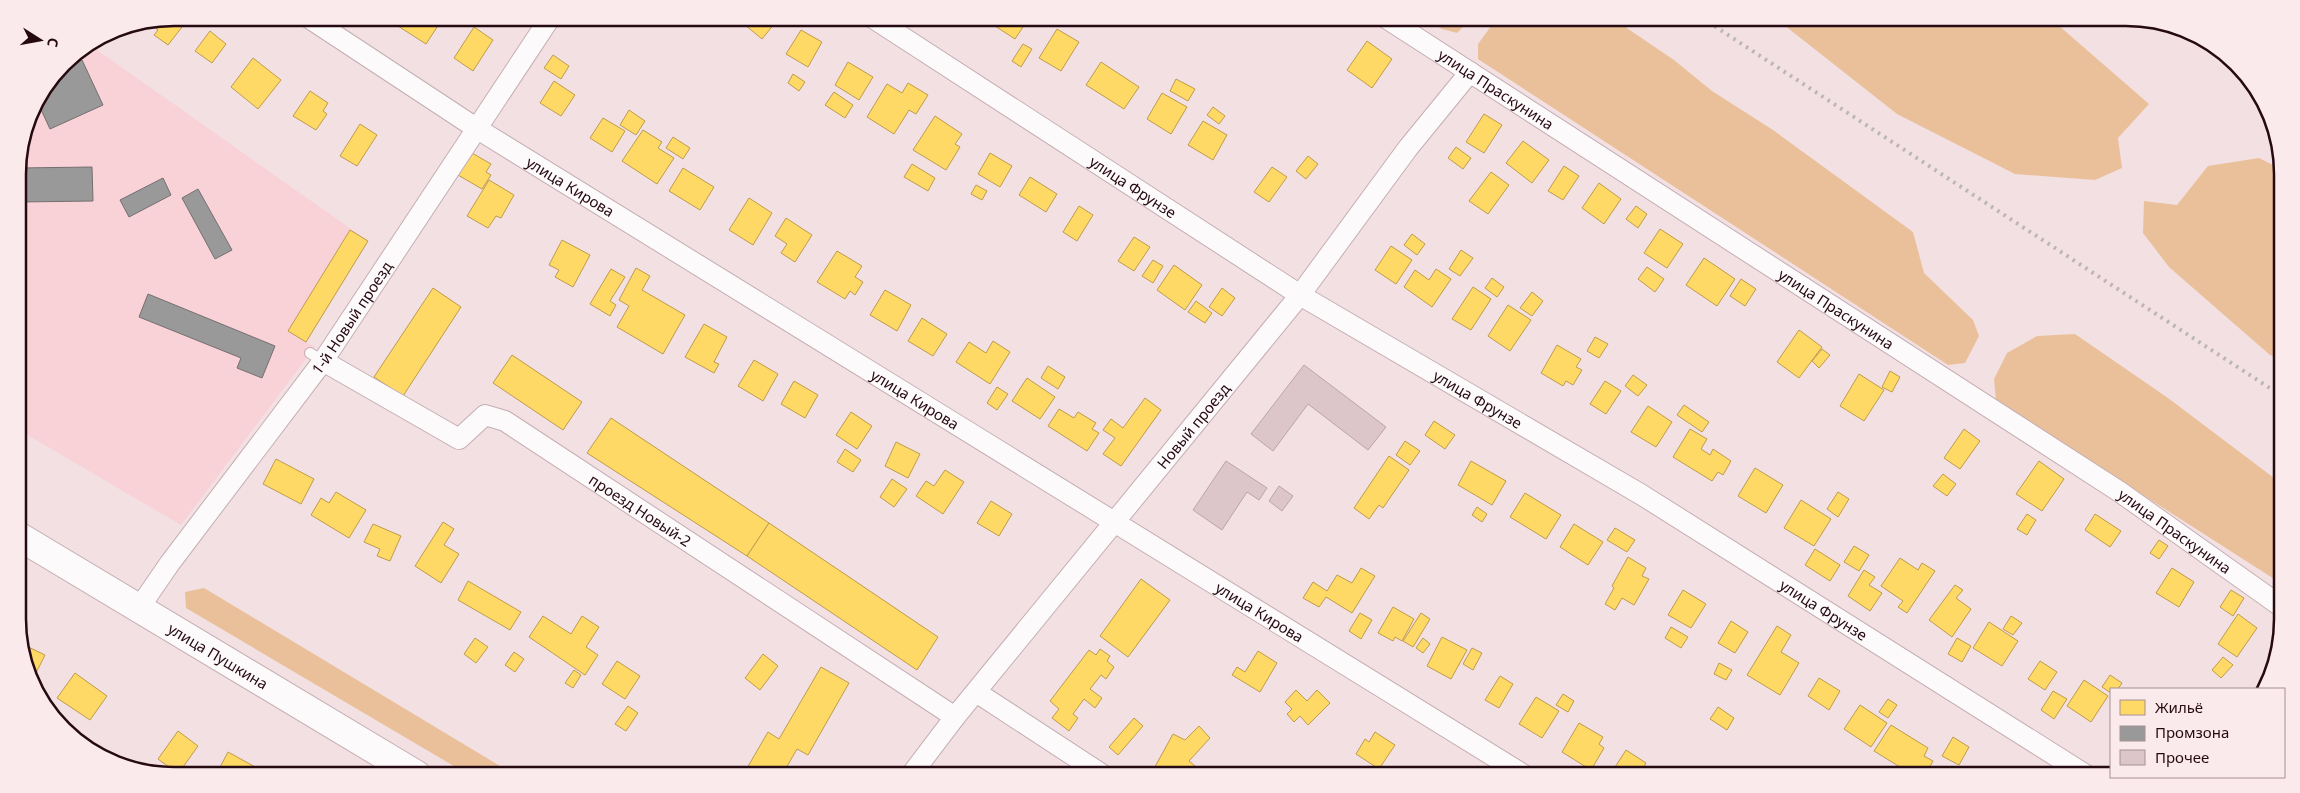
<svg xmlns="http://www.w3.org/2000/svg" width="2300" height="793" viewBox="0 0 2300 793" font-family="'Noto Sans',sans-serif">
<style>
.built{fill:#f8d2d7}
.green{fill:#eac09a}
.homes{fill:#ffd966;stroke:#be9b4c}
.industry{fill:#999;stroke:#766e70}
.building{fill:#ddc6ca;stroke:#baa4a8}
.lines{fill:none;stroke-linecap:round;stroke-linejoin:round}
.service-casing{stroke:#c5aeb3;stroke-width:12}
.minor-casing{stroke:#c5aeb3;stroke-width:22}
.secondary-casing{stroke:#c5aeb3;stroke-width:30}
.service{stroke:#fdfafb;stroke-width:10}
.minor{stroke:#fdfafb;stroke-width:20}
.secondary{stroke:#fdfafb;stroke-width:28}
.rail{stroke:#bbb5b6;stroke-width:4;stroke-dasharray:2.5 5;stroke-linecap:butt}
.labels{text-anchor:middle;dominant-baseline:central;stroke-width:5;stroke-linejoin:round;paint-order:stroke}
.street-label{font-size:15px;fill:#260a11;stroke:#fbeaec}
.rim{fill:none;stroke:#260a11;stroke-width:2.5}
</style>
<rect width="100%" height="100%" fill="#f2e0e3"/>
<path class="built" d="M90,45L368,241L306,342L315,347L181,525L19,430L18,164L34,105L71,57Z"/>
<g class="green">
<path d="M1423,18H1472L1457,33L1442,29Z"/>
<path d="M1497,18H1612L1674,60L1712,91L1773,130L1913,232L1924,273L1973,320L1979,336L1965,363L1948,365L1478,59V44Z"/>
<path d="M1775,18H2050L2149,104L2118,138L2122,168L2095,180L2015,174L1897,114Z"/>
<path d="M2259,158L2281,169V358L2270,355L2169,267L2143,233L2144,201L2177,205L2208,166Z"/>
<path d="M2075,334L2168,398L2282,484V584L1996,401L1994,379L2007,353L2037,336Z"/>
<path d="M204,588L515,775H469L186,608L185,592Z"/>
</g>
<g class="homes">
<path d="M174,18H189L168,45L154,35L158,30L149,23Z"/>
<path d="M404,18H443L426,44L398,26Z"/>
<path d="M751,18H779L762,39L745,25Z"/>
<path d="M1001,18H1029L1015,39L995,26Z"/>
<path d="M474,27L493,40L473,71L454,58Z"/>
<path d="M1057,29L1079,42L1061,71L1039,58Z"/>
<path d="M801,30L822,42L808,67L786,54Z"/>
<path d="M210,31L226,44L212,63L195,51Z"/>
<path d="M1367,41L1392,59L1372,88L1347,70Z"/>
<path d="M1023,44L1032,49L1021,67L1012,61Z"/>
<path d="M553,55L569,66L561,79L544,68Z"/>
<path d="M253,58L281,80L258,109L231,87Z"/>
<path d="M848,62L873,77L859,100L835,85Z"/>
<path d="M1101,62L1139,87L1124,109L1086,85Z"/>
<path d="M793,74L805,82L799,91L788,83Z"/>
<path d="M1176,79L1195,89L1188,101L1170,91Z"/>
<path d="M554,81L575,95L561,116L540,103Z"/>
<path d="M908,83L928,95L916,114L909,110L894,134L867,117L887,84L902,93Z"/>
<path d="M310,91L328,103L323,111L327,114L316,130L293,116Z"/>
<path d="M834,92L853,105L845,118L825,105Z"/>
<path d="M1162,93L1187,107L1171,134L1147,119Z"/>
<path d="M1213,107L1225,116L1219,124L1207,115Z"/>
<path d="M629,110L645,121L636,135L620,125Z"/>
<path d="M1484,114L1502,125L1484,153L1466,142Z"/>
<path d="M935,116L962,134L955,144L960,147L946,170L913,150Z"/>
<path d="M603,118L625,131L612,152L590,138Z"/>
<path d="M1203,121L1227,135L1213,160L1188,145Z"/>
<path d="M360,124L377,135L357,166L340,156Z"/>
<path d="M643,130L662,142L658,148L674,158L657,184L622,161Z"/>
<path d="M673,137L690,148L683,159L666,148Z"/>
<path d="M1523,141L1549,160L1532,183L1506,163Z"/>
<path d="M1456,147L1471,158L1463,169L1448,158Z"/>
<path d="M472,153L491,164L486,172L491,175L482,189L458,175Z"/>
<path d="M990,153L1012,166L1000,187L978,174Z"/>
<path d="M1308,156L1318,164L1306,179L1296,171Z"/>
<path d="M912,164L935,178L928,191L904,177Z"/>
<path d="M1564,166L1579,176L1563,200L1548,191Z"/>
<path d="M1272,167L1287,177L1269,202L1254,192Z"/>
<path d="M683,168L714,187L700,210L669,191Z"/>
<path d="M1491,172L1509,185L1488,214L1469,201Z"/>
<path d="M1030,177L1057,194L1046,212L1019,195Z"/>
<path d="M489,180L514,195L501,218L496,216L488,228L467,216Z"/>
<path d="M1599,183L1621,199L1604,224L1582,208Z"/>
<path d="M976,185L987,191L982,200L971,194Z"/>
<path d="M749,198L772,213L753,245L729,230Z"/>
<path d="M1079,206L1093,215L1077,241L1063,232Z"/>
<path d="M1636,206L1647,214L1638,228L1626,219Z"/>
<path d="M786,218L812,235L795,262L781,253L787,244L775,236Z"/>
<path d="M1660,229L1683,244L1667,268L1644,253Z"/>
<path d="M350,230L368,241L306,342L288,331Z"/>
<path d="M1412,234L1425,244L1417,255L1404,245Z"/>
<path d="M1134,237L1150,247L1134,271L1118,261Z"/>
<path d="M562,240L590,255L573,287L555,277L559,270L549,265Z"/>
<path d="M1391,246L1412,260L1396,284L1375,270Z"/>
<path d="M1461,250L1473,258L1460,276L1449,269Z"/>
<path d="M837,251L862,266L855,277L863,282L855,295L850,291L845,299L817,282Z"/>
<path d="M1704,258L1735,279L1717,306L1686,285Z"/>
<path d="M1153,260L1163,266L1153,283L1142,276Z"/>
<path d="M1174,265L1202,285L1185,310L1157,290Z"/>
<path d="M1647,267L1664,279L1655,292L1638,279Z"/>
<path d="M636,268L650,276L642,290L685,315L663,354L617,327L629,306L619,300Z"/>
<path d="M611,269L625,277L610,301L616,305L610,316L590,304Z"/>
<path d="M1436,269L1451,279L1432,307L1404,287L1415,270L1429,280Z"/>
<path d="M1492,278L1504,287L1497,297L1485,288Z"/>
<path d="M1741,279L1756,289L1745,306L1730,296Z"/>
<path d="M1473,287L1491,299L1471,330L1452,319Z"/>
<path d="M433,288L461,307L403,396L374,377Z"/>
<path d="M1222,288L1235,298L1222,316L1209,307Z"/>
<path d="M885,290L911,305L897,331L870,315Z"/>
<path d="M1532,292L1543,301L1532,316L1520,308Z"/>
<path d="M1196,301L1212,313L1205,323L1188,312Z"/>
<path d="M1508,305L1531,320L1510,351L1488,336Z"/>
<path d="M922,318L947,334L933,356L908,341Z"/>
<path d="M704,324L727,337L714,362L719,364L714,373L685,357Z"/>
<path d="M1799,330L1822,347L1799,378L1777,362Z"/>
<path d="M1595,337L1608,344L1599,358L1587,351Z"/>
<path d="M993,341L1010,352L990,384L956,362L969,342L986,353Z"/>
<path d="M1557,345L1581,359L1576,367L1582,370L1573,385L1566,381L1563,386L1541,373Z"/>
<path d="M1822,349L1830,355L1819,368L1812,361Z"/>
<path d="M512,355L582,402L563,430L493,383Z"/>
<path d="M754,360L778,374L763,401L738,386Z"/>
<path d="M1048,366L1065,377L1058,389L1041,378Z"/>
<path d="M1890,371L1900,377L1892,392L1882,387Z"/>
<path d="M1859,374L1884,390L1864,421L1840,406Z"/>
<path d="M1633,375L1647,385L1638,396L1625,386Z"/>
<path d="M1027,378L1055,397L1040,419L1012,401Z"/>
<path d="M794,381L818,395L805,418L781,404Z"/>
<path d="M1605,381L1621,391L1606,414L1590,404Z"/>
<path d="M997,387L1008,394L997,410L987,403Z"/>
<path d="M1145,398L1161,410L1121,466L1103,454L1115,438L1103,430L1111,419L1123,428Z"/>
<path d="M1684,405L1709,422L1702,432L1677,415Z"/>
<path d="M1648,406L1672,422L1656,447L1631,432Z"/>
<path d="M1059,409L1074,418L1078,412L1096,423L1092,429L1099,433L1087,451L1048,426Z"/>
<path d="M851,412L872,426L857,449L836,435Z"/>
<path d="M611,418L769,523L747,556L587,453Z"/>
<path d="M1434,421L1455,435L1445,449L1425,435Z"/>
<path d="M1690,429L1707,439L1701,449L1710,455L1713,449L1731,461L1723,475L1718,472L1712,481L1673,457Z"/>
<path d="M1964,429L1980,441L1960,469L1944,458Z"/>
<path d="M1405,441L1420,451L1410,465L1396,455Z"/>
<path d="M896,442L920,454L908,478L885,466Z"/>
<path d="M845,449L861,460L853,472L837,462Z"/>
<path d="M1389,456L1409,470L1383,508L1379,505L1369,519L1354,508Z"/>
<path d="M276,459L314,479L301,504L263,484Z"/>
<path d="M1471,461L1506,481L1492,505L1458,485Z"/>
<path d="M2039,461L2064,479L2042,511L2016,494Z"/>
<path d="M1755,468L1783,485L1766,513L1738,496Z"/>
<path d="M945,470L964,482L943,514L916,496L926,481L934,486Z"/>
<path d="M1943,474L1956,484L1947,496L1933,486Z"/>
<path d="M892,479L907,489L894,507L880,497Z"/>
<path d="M336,492L366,510L349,538L311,515L321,498L329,503Z"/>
<path d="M1838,492L1849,499L1838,517L1827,509Z"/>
<path d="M1525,493L1561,515L1546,539L1510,517Z"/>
<path d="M1801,500L1831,519L1814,546L1784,528Z"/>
<path d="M991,501L1012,514L999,536L977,523Z"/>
<path d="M1477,507L1487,514L1482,522L1472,515Z"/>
<path d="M2027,514L2036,520L2027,535L2017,529Z"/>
<path d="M2095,514L2121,531L2110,547L2085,530Z"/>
<path d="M443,522L454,529L444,545L459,554L441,583L415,566Z"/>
<path d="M769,523L938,637L917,670L747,556Z"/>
<path d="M373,524L401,536L390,561L377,556L380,549L364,542Z"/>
<path d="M1574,524L1603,542L1588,565L1560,547Z"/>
<path d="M1615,528L1635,540L1627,552L1607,540Z"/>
<path d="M2159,540L2168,546L2159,559L2150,553Z"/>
<path d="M1854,546L1869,555L1859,571L1844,562Z"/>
<path d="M1815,549L1840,565L1830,581L1805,565Z"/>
<path d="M1628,557L1646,568L1642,576L1649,579L1634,605L1622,598L1615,610L1605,604L1614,588L1612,586Z"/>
<path d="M1900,558L1918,570L1922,563L1935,571L1907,613L1898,607L1903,601L1881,586Z"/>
<path d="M1361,568L1375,576L1352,613L1326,597L1319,607L1303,598L1313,582L1327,591L1337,575L1352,583Z"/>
<path d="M2172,568L2194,582L2179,607L2156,593Z"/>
<path d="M1864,570L1875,577L1869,585L1882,593L1870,611L1848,596Z"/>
<path d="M1141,579L1170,600L1128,657L1100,636Z"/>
<path d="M468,581L521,612L510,630L458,600Z"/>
<path d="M1955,585L1963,590L1956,598L1971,609L1952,637L1929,620Z"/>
<path d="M1683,590L1706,604L1691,628L1668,615Z"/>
<path d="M2231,590L2244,598L2233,616L2220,607Z"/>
<path d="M1393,607L1414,619L1402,641L1395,637L1393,641L1378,633Z"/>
<path d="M1360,613L1372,620L1361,639L1349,631Z"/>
<path d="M1421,613L1430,619L1413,647L1403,641Z"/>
<path d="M2238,614L2257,628L2237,657L2218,644Z"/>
<path d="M543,616L571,634L582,616L599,627L586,647L598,655L585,675L529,637Z"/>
<path d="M2011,616L2022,623L2013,635L2003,629Z"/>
<path d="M1731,621L1748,632L1735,653L1718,643Z"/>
<path d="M1989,622L2018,641L2002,666L1973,648Z"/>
<path d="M1777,626L1791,635L1781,652L1799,663L1780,695L1747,675Z"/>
<path d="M1671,627L1688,637L1681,648L1665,638Z"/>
<path d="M1442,637L1467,650L1451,679L1427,666Z"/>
<path d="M475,638L488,647L476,663L464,654Z"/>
<path d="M1423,638L1430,644L1423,653L1416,648Z"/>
<path d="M1957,638L1971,646L1962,662L1948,654Z"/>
<path d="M20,643L45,655L34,677L20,649Z"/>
<path d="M1472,648L1482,653L1473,670L1463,664Z"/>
<path d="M1100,649L1110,656L1107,661L1114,667L1106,679L1101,675L1090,689L1102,698L1095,708L1084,699L1073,714L1078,718L1069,731L1052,718L1059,709L1050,701L1089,650L1096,655Z"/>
<path d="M1258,651L1277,663L1260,692L1232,675L1237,667L1245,672Z"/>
<path d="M514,652L524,659L515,672L505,665Z"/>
<path d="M763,654L778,666L760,690L745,678Z"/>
<path d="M2223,657L2233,665L2221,678L2212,670Z"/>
<path d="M617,661L640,676L625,699L602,684Z"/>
<path d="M2040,661L2057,672L2045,690L2028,679Z"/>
<path d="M1719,663L1732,670L1726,680L1714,674Z"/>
<path d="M821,667L849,683L808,755L797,749L782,775H743L768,732L779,739Z"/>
<path d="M574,670L581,675L573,688L565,683Z"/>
<path d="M75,673L107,696L90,720L57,698Z"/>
<path d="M2110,675L2122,683L2118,689H2111V693L2102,687Z"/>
<path d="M1500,676L1513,684L1499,708L1485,700Z"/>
<path d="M1819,678L1840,691L1829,710L1808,696Z"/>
<path d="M2084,680L2108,696L2091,722L2067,706Z"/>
<path d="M1296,690L1307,701L1317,690L1330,703L1308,725L1300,716L1294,722L1287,714L1292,709L1285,702Z"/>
<path d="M2053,691L2067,699L2054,719L2041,710Z"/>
<path d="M1563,694L1574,701L1568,712L1556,705Z"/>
<path d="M1536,697L1559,711L1542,738L1519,724Z"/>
<path d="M1888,699L1897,705L1888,718L1879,712Z"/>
<path d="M1860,705L1887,723L1871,747L1844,729Z"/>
<path d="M628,706L638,713L626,731L615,724Z"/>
<path d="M1718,707L1734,718L1727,730L1710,719Z"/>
<path d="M1134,718L1143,726L1118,755L1109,747Z"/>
<path d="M1579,723L1603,737L1599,744L1604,748L1591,770L1562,752Z"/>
<path d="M1891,725L1928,748L1924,756L1933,761L1925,775H1913L1874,751Z"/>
<path d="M1199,726L1210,738L1189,761L1195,766L1188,775L1151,774L1173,734L1185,740Z"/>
<path d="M178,731L198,746L178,774L158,759Z"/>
<path d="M1375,732L1395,745L1379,769L1356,754L1365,739L1369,742Z"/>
<path d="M1953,737L1969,747L1959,765L1942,756Z"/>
<path d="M1626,750L1646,763L1639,775H1610Z"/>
<path d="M228,752L257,768L252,775H227L218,771Z"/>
<path d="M1957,767L1972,775H1953Z"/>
</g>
<g class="industry">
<path d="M72,56L75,63L60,70L71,57Z"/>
<path d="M82,60L103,105L50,129L37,101L60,70Z"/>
<path d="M92,167L93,201L18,202V168Z"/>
<path d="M163,178L171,195L129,217L120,200Z"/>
<path d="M198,189L232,250L215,259L182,198Z"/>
<path d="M148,294L275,346L262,378L237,368L241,358L139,317Z"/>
</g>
<g class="building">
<path d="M1304,365L1386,427L1368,450L1308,404L1273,451L1251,434Z"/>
<path d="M1226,461L1267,488L1259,500L1247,492L1222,530L1193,510Z"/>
<path d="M1279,486L1293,496L1282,511L1269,501Z"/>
</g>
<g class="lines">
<g class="service-casing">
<path id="service" d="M310,353L323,361"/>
</g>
<g class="minor-casing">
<g id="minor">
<path id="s1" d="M309,18L476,128L1524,775"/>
<path id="s2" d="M873,18L1300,295L1642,495L2086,775"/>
<path id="s3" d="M1386,18L2120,492L2282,607"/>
<path id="s4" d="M323,361L459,439L485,415L505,421L955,717"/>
<path id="s5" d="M139,608L170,563L323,361L550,18"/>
<path d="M976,692L1103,775"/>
<path id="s6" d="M911,775L955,717L1300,295L1408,148L1470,72"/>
</g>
</g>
<g class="secondary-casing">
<g id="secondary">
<path id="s7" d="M20,537L417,775"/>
</g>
</g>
<use href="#service" class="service"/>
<use href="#minor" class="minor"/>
<use href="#secondary" class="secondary"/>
<path class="rail" d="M1702,18L2282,396"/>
</g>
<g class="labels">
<g class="street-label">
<text stroke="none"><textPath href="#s3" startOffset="131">улица Праскунина</textPath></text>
<text stroke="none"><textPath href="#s1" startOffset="311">улица Кирова</textPath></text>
<text stroke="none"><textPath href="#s2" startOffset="310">улица Фрунзе</textPath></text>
<text stroke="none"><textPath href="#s3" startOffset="536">улица Праскунина</textPath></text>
<text stroke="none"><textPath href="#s5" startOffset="360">1-й Новый проезд</textPath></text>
<text stroke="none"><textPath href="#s1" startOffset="716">улица Кирова</textPath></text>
<text stroke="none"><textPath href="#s2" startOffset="715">улица Фрунзе</textPath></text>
<text stroke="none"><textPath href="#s6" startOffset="449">Новый проезд</textPath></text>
<text stroke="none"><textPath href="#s4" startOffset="375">проезд Новый-2</textPath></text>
<text stroke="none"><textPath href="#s3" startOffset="941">улица Праскунина</textPath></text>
<text stroke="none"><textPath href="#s2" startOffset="1120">улица Фрунзе</textPath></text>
<text stroke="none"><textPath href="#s1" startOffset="1121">улица Кирова</textPath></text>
<text stroke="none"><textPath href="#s7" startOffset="231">улица Пушкина</textPath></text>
</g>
</g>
<path d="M0 0H2300V793H0ZM174 26H2126A148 148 0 0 1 2274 174V619A148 148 0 0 1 2126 767H174A148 148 0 0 1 26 619V174A148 148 0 0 1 174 26Z" fill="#fbeaec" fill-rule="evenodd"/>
<path class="rim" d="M174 26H2126A148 148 0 0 1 2274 174V619A148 148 0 0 1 2126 767H174A148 148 0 0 1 26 619V174A148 148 0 0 1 174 26Z"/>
<rect x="2110" y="688" width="175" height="90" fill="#fbeaec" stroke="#a69094"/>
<rect x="2120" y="700" width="25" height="15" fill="#ffd966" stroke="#a69094"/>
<text x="2155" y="713" font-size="15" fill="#260a11">Жильё</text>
<rect x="2120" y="726" width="25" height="15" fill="#999999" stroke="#a69094"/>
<text x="2155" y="738" font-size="15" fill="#260a11">Промзона</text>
<rect x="2120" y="750" width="25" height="15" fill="#ddc6ca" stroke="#a69094"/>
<text x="2155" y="763" font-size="15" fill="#260a11">Прочее</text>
<g transform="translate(40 40) rotate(101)" stroke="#fbeaec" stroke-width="4" paint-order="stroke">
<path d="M0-4L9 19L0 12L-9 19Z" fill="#260a11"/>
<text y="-8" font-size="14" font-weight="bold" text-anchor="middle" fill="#260a11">С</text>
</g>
</svg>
